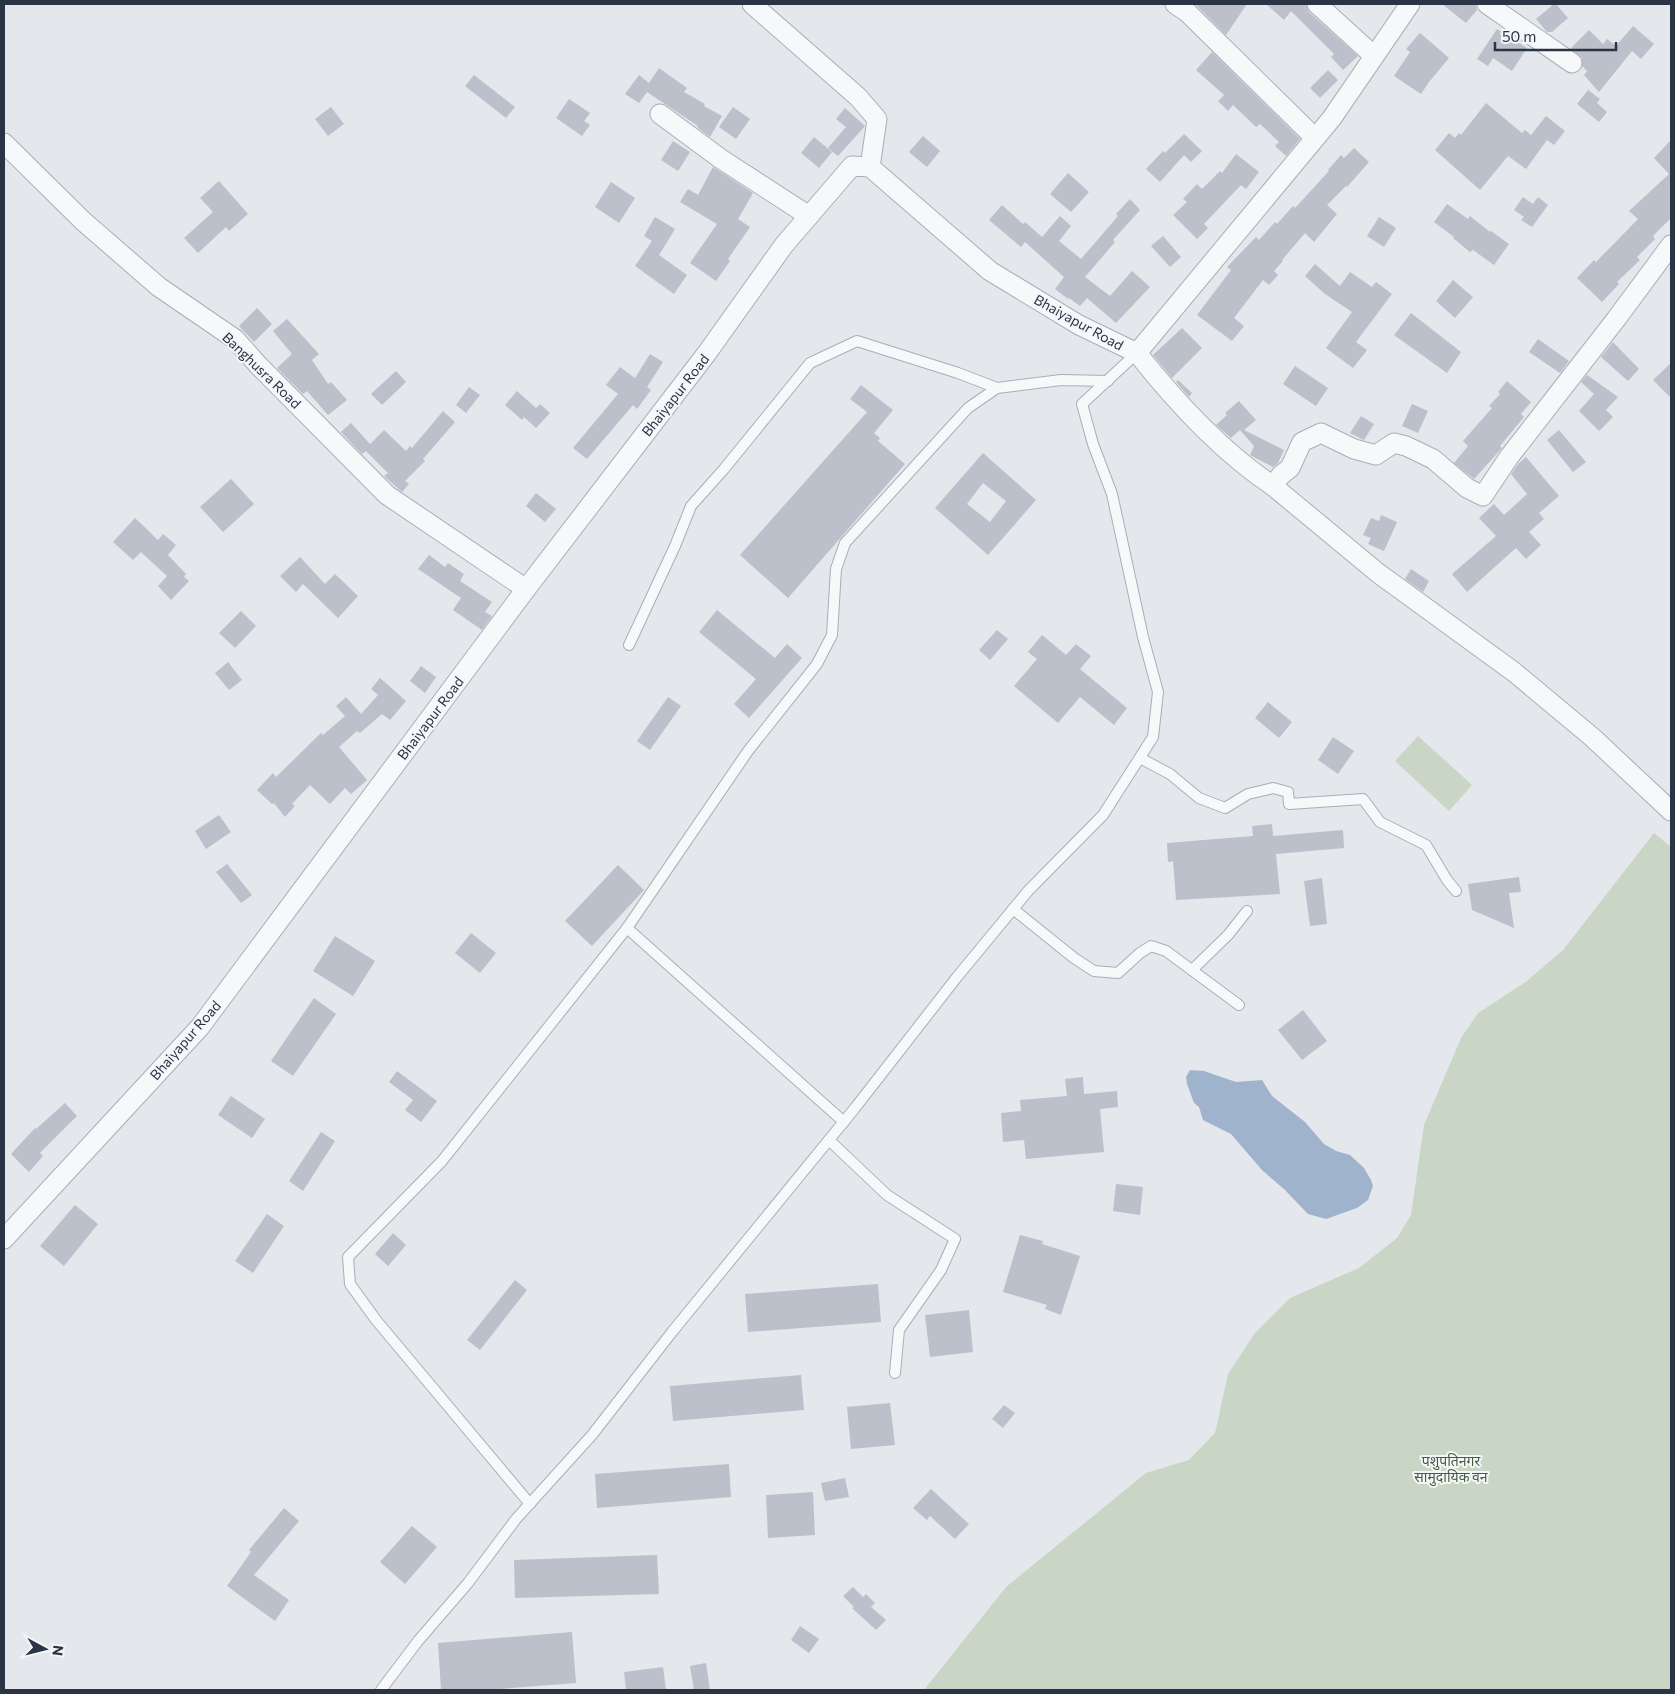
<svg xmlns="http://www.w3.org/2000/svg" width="1675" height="1694" viewBox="0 0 1675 1694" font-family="Commissioner,'Noto Sans Devanagari',sans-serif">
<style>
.green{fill:#c9d6c5}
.water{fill:#9fb4cc}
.building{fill:#bbc0ca;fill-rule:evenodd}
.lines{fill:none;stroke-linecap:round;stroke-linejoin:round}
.service-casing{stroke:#a9aeb7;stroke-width:12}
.minor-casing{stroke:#a9aeb7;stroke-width:21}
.service{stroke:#f7f8fa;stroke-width:10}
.minor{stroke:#f7f8fa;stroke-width:19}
.labels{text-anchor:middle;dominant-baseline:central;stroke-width:4;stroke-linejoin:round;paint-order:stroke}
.street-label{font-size:14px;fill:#2b3445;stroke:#f4f6f9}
.park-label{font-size:14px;fill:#3f6138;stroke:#f4f6f9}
</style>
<rect width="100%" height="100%" fill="#e4e7ec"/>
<g class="green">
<path d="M1418,736L1472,785L1449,811L1395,761Z"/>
<path d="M1654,833L1671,847V1690H924L1006,1587L1146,1473L1189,1460L1215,1433L1228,1374L1255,1333L1290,1298L1359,1268L1397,1238L1411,1215L1424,1125L1461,1038L1478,1013L1527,981L1563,950Z"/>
</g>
<path class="water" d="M1190,1070L1204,1071L1236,1082L1262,1080L1272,1096L1305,1122L1324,1144L1336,1151L1350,1155L1364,1168L1371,1180L1373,1186L1368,1200L1357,1208L1326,1219L1308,1214L1285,1190L1262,1170L1231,1134L1203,1120L1199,1107L1194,1103L1187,1084L1186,1077Z"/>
<g class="building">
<path d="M1195,4H1247L1226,35Z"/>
<path d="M1266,4H1306L1309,12L1358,56L1343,70L1331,57L1334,54L1291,11L1284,20Z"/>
<path d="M1442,4H1476L1477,10L1466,23Z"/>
<path d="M1554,4H1556L1568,18L1552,32H1547L1536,19Z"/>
<path d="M1633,26L1654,44L1641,59L1632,51L1599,92L1584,75L1587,71L1582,66V58L1571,48L1589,30L1603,44L1607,39L1616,46Z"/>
<path d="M1497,29L1527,48L1512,71L1493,58L1488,66L1477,59Z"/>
<path d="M1420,33L1449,58L1429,82L1421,94L1394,76L1410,52L1406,49Z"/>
<path d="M1212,52L1300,139L1286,156L1275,146L1279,142L1260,124L1256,127L1233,105L1228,111L1218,101L1224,95L1196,70Z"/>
<path d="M659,68L687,88L684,92L705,104L704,106L722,116L710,137L697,127L698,126L647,92L639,103L625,94L639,75L649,83Z"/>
<path d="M1328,70L1338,80L1320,98L1310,88Z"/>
<path d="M474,75L515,107L506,118L465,86Z"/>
<path d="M1588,90L1600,99L1597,103L1607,112L1599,122L1577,104Z"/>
<path d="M569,99L590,113L584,121L590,125L582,136L556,118Z"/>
<path d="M1486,103L1522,133L1525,130L1531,135L1546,116L1565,131L1554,145L1547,140L1526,169L1508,156L1480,190L1435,150L1449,133L1455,138L1459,133L1461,135Z"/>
<path d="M331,107L344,124L328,136L315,119Z"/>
<path d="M733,107L750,119L736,139L719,127Z"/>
<path d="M845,108L865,126L838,156L828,148L846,127L836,119Z"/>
<path d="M1184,134L1202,151L1191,162L1184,155L1160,182L1146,169L1163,151L1165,153Z"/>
<path d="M923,136L940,151L927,167L909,152Z"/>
<path d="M814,137L832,152L819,168L801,153Z"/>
<path d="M1671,140V218L1653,236L1655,239L1637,257L1640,260L1617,282L1619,284L1602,302L1577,278L1594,260L1596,262L1638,219L1629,211L1669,174L1654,158Z"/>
<path d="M673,141L690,152L678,171L661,160Z"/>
<path d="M1354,148L1369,162L1347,187L1346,186L1327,205L1337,214L1314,242L1305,233L1282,260L1283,261L1274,271L1278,275L1269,285L1263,280L1234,318L1244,326L1232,341L1197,315L1231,270L1227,267L1256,237L1259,240L1275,222L1277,224L1293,206L1295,208L1329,171L1328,170L1341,155L1344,158Z"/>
<path d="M1236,154L1259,172L1246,189L1241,185L1204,224L1208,228L1197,239L1173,215L1187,202L1183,199L1197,184L1202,189L1220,171L1222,173Z"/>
<path d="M713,167L753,193L738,219L750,227L728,259L730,261L716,281L690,263L717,224L680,202L688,189L698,195Z"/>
<path d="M1068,173L1089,192L1071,212L1050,194Z"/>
<path d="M219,181L248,214L229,231L226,227L198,253L184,238L213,212L200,198Z"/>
<path d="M611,182L635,198L619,223L595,207Z"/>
<path d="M1523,197L1533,204L1538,197L1548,205L1532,227L1521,220L1524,217L1514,210Z"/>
<path d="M1130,199L1140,210L1113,240L1115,242L1085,277L1110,296L1132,271L1150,287L1116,323L1087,298L1080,306L1069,298L1068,299L1055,289L1064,277L1025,242L1021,247L989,220L1002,205L1023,224L1025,222L1042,237L1060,216L1071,226L1059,241L1081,259L1118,216L1116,214Z"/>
<path d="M1447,204L1468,219L1470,216L1490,232L1491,231L1509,244L1494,265L1473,250L1470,252L1453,238L1454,237L1434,222Z"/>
<path d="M655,217L675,229L659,255L687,275L674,294L635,266L652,241L644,236Z"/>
<path d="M1379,217L1396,228L1384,247L1367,236Z"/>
<path d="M1163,236L1181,257L1170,267L1151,246Z"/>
<path d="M1315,264L1340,286L1350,272L1372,287L1376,282L1392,294L1356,342L1367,350L1353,368L1326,348L1352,312L1325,294L1305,276Z"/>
<path d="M1453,280L1473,297L1455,318L1436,301Z"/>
<path d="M257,308L272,324L254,342L239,326Z"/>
<path d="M1411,313L1461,352L1447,373L1394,335Z"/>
<path d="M287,319L319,354L312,360L328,384L331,382L347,400L328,415L307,391L303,394L277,368L292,354L273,331Z"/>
<path d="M1182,328L1202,348L1172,378L1153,355Z"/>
<path d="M1538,339L1569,361L1560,373L1529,352Z"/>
<path d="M1613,342L1639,369L1628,381L1601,357Z"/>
<path d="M650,354L663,362L647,387L651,390L637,409L633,405L587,459L573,448L618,394L606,385L620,367L635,378Z"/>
<path d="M1671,363V398L1653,380Z"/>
<path d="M1295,366L1328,388L1316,406L1283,384Z"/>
<path d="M396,371L406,382L382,405L371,394Z"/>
<path d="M1587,375L1618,397L1606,410L1613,417L1599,431L1579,411L1594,394L1581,382Z"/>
<path d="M1178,380L1192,393L1189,397L1176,382Z"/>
<path d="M1507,381L1531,402L1521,414L1524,417L1500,446L1502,448L1474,479L1454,463L1468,446L1463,441L1492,408L1489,406L1500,394L1498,392Z"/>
<path d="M861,385L893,410L874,433L880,438L878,441L905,464L788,598L740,555L867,412L850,399Z"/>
<path d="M469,387L480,395L466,413L456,405Z"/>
<path d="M517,391L536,408L540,404L550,413L536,428L524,417L522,420L505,405Z"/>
<path d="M1239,401L1256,420L1244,430L1284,450L1278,463L1273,467L1250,455L1254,446L1240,430L1231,438L1216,425L1227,415L1225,413Z"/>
<path d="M1412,404L1428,411L1418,433L1402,426Z"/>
<path d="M443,411L455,422L423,459L425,461L405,481L409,484L402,492L384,476L388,473L366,451L362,454L341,432L351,423L370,444L384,430L406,451L410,446L412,448Z"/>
<path d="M1361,416L1374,424L1364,440L1350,433Z"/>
<path d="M1559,430L1586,462L1573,472L1547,440Z"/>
<path d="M983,453L1036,500L988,555L935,508ZM983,483L1006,501L990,522L967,504Z"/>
<path d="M1526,457L1559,496L1539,513L1544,519L1529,532L1541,545L1526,559L1516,548L1467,592L1452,574L1496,536L1479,518L1494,504L1504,515L1527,494L1511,474L1518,464Z"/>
<path d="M231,479L254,504L223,532L200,507Z"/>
<path d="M536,493L556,509L545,522L526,506Z"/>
<path d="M1381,515L1397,522L1384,551L1368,544L1371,538L1363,535L1371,518L1379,521Z"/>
<path d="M135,518L158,540L163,534L176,545L168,555L186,574L184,577L189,581L171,600L158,586L167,576L141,552L133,560L113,542Z"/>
<path d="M429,555L445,567L448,563L464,574L460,581L492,602L485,612L492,616L482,630L453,610L461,598L418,569Z"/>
<path d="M300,557L325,584L335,574L358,596L338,618L303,584L296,592L280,576Z"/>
<path d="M1411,569L1429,581L1423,592L1405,579Z"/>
<path d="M717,610L775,658L787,644L802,658L749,718L734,704L756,679L699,632Z"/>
<path d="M241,611L256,626L235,648L219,633Z"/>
<path d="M997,630L1008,639L990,660L979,650Z"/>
<path d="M1042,635L1066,655L1076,644L1091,656L1080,669L1127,708L1114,725L1080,697L1058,723L1014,686L1037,659L1028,652Z"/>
<path d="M228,662L242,680L229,690L215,673Z"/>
<path d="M421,666L436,677L425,693L410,681Z"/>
<path d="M380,678L406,701L390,720L382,714L360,733L357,731L339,747L367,780L351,794L345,788L330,804L310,785L292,804L295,806L285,817L274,803L272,804L257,790L273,773L276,777L321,733L323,735L345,716L336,706L346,697L361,714L378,695L371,689Z"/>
<path d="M668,697L681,706L650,750L637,741Z"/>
<path d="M1268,702L1292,722L1279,738L1255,718Z"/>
<path d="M1333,737L1354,751L1338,774L1318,760Z"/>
<path d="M219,815L231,832L206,849L195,831Z"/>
<path d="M1272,824L1273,836L1343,830L1344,848L1276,854L1280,894L1176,900L1173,861L1168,862L1167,843L1253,836L1252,826Z"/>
<path d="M227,864L252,895L241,903L216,872Z"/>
<path d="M618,865L644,890L592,946L565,921Z"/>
<path d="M1519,877L1521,892L1509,893L1514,928L1472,910L1468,884Z"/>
<path d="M1322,878L1327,924L1310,926L1304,881Z"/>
<path d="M471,933L496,953L480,973L455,953Z"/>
<path d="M335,936L375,961L353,996L313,971Z"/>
<path d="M314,998L336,1014L293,1076L271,1061Z"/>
<path d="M1303,1010L1327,1041L1302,1060L1278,1030Z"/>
<path d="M397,1071L437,1101L421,1122L405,1110L413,1100L389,1082Z"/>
<path d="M1083,1077L1084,1094L1117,1091L1118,1107L1100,1109L1104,1152L1026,1159L1024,1140L1003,1142L1001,1113L1021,1111L1020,1100L1067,1096L1065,1079Z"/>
<path d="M231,1096L265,1119L252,1138L218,1115Z"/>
<path d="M65,1103L77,1116L40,1153L43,1156L29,1172L11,1154L35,1128L36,1129Z"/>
<path d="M321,1132L335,1141L303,1191L289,1181Z"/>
<path d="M1116,1184L1143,1187L1140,1215L1113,1211Z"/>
<path d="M75,1205L98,1224L64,1266L40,1246Z"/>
<path d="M267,1214L284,1226L253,1273L235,1261Z"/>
<path d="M393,1233L406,1245L388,1266L375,1254Z"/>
<path d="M1020,1235L1043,1241L1042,1244L1080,1256L1061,1315L1045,1309L1047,1305L1003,1292Z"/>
<path d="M515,1280L527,1290L480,1350L467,1340Z"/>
<path d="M878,1284L881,1322L748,1332L745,1294Z"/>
<path d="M969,1310L973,1352L930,1357L925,1315Z"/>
<path d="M801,1375L804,1410L673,1421L670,1386Z"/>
<path d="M890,1403L895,1445L851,1449L847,1407Z"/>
<path d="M1004,1405L1015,1413L1003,1428L992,1419Z"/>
<path d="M729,1464L731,1497L597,1508L595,1474Z"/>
<path d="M845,1478L849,1497L825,1501L821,1483Z"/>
<path d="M931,1489L969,1524L955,1539L930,1516L927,1520L913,1508Z"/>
<path d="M813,1492L815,1535L768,1538L766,1495Z"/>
<path d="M284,1508L299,1521L254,1575L289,1600L275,1621L227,1586L251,1552L249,1550Z"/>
<path d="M412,1526L437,1547L405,1584L380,1562Z"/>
<path d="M657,1555L659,1594L515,1598L514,1560Z"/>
<path d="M853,1587L863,1597L866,1594L875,1603L871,1607L886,1620L876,1630L852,1608L854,1607L843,1596Z"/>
<path d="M800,1626L819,1639L809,1653L791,1640Z"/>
<path d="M572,1632L576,1683L486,1690H441L438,1643Z"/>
<path d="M706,1663L710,1690H694L690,1666Z"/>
<path d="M663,1667L666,1690H626L624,1672Z"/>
</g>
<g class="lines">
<g class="service-casing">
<g id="service">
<path d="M629,645L675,546L691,506L724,469L810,363L857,341L958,373L997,388"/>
<path d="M1140,758L1170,774L1199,798L1225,808L1248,794L1273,788L1288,792L1289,804L1363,799L1380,822L1426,845L1447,880L1456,891"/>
<path d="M1013,909L1074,958L1094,971L1118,973L1140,953L1151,946L1166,951L1239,1005"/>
<path d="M627,928L748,751L817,664L832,635L836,569L845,543L968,408L997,388L1061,380L1108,381"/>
<path d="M1192,970L1228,935L1247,911"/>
<path d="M829,1140L887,1195L955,1239L941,1270L899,1330L895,1373"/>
<path d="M530,1504L376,1320L350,1284L348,1257L442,1161L627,928L844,1122"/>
<path d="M381,1690L418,1641L468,1583L516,1519L592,1435L672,1332L855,1108L957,977L1028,891L1103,815L1153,737L1158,692L1143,637L1112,494L1093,444L1082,404L1137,353"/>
</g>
</g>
<g class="minor-casing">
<g id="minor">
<path d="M752,4L858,97L877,119L870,167"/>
<path d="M1175,4L1187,12L1315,138"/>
<path d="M1317,4L1374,56"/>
<path d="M1487,4L1572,63"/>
<path d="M660,114L721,159L809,216"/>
<path d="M4,143L83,221L159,287L235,339L259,366L387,495L526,589"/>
<path d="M1137,353C1175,401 1222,452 1273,486L1378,573L1514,672L1592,737L1671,811"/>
<path d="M1273,486L1281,475L1290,468L1302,442L1321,433L1354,449L1376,455L1394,443L1406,446L1433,459L1467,488L1483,496L1509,457L1617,318L1671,245"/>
<path d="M4,1239L200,1027L526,589L707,353L784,245L852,166L870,167L990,271L1079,325L1137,353L1332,118L1410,4"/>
</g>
</g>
<use href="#service" class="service"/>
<use href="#minor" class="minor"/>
</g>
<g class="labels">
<g class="street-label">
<text transform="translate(1079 322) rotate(29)">Bhaiyapur Road</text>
<text transform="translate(262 370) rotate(44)">Banghusra Road</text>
<text transform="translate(675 395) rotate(-52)">Bhaiyapur Road</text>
<text transform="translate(430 718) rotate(-53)">Bhaiyapur Road</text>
<text transform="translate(185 1040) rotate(-49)">Bhaiyapur Road</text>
</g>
<g class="park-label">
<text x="1451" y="1460">पशुपतिनगर<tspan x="1451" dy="16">सामुदायिक वन</tspan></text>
</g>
</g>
<rect width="1675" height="1694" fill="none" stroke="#2b3445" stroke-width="10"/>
<g transform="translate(45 1649) rotate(97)" stroke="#f4f6f9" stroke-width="4" paint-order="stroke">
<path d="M0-4L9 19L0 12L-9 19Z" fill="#2b3445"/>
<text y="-8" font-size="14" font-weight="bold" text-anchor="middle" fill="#2b3445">N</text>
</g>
<path d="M1495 42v8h121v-8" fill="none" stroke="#2b3445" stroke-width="2.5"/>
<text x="1502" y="42" font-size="15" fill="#2b3445" stroke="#f4f6f9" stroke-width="4" paint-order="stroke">50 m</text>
</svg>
